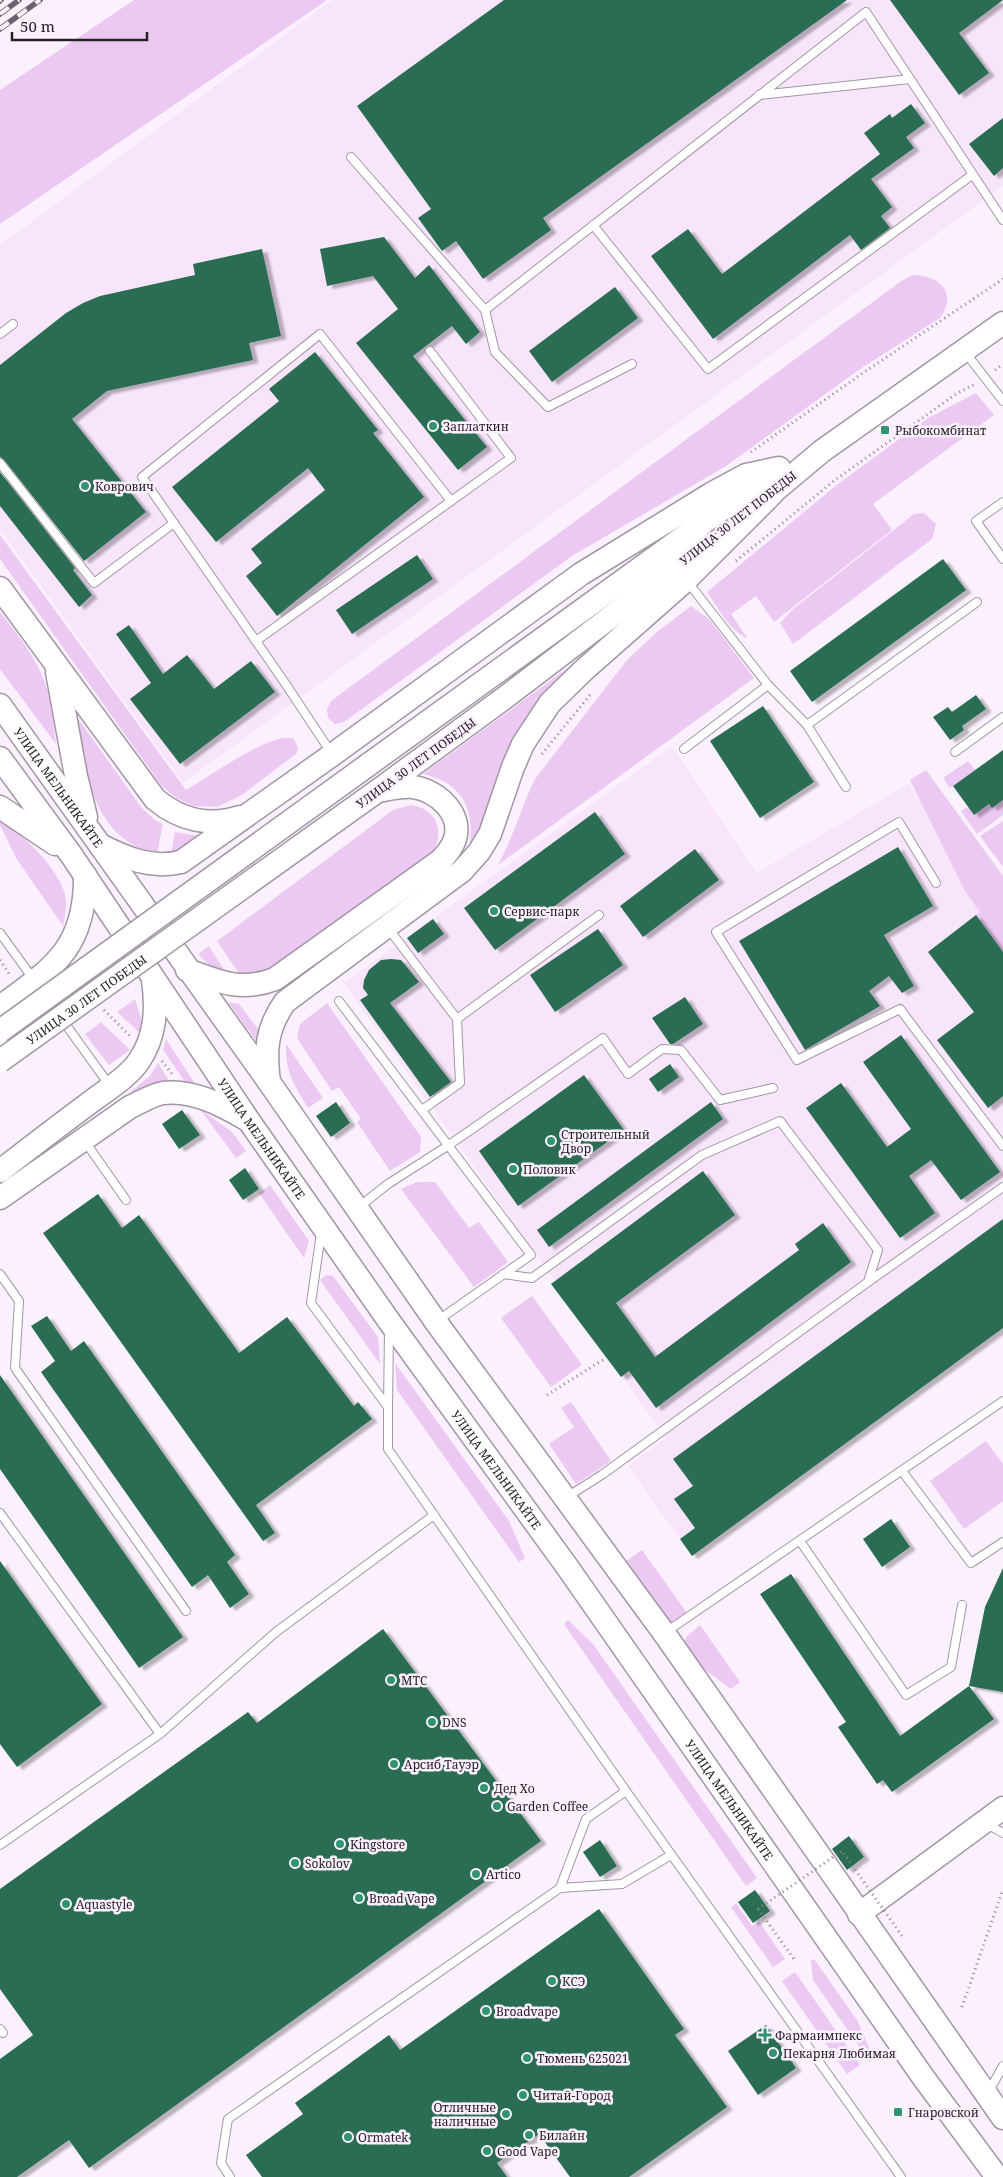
<svg xmlns="http://www.w3.org/2000/svg" width="1003" height="2177" viewBox="0 0 1003 2177" font-family="'Noto Serif',serif">
<style>
.built{fill:#f8e5fc}
.green{fill:#ebc9f2}
.building{fill:#296d53;filter:url(#shadow)}
.lines{fill:none;stroke-linecap:round;stroke-linejoin:round}
.lane-casing{stroke:#a295a4;stroke-width:10}
.secondary-casing{stroke:#a295a4;stroke-width:25}
.path{stroke:#8c848e;stroke-width:3;stroke-dasharray:1 4;stroke-linecap:butt}
.lane{stroke:#fff;stroke-width:8}
.secondary{stroke:#fff;stroke-width:22}
.rail-casing{stroke:#6a636b;stroke-width:5.5}
.rail{stroke:#fbf1fe;stroke-width:4;stroke-dasharray:11;stroke-linecap:butt}
.secondary-bridge-casing{stroke:#a295a4;stroke-width:25;stroke-linecap:butt}
.path-bridge{stroke:#8c848e;stroke-width:3;stroke-dasharray:1 4;stroke-linecap:butt}
.secondary-bridge{stroke:#fff;stroke-width:22}
.poi-dot{fill:#30946f;stroke:#fbf1fe;stroke-width:2}
.labels{text-anchor:middle;dominant-baseline:central;stroke-width:5;stroke-linejoin:round;paint-order:stroke}
.poi-label{font-size:12px;fill:#262127;stroke:#fbf1fe;text-anchor:start}
.street-label{font-size:12px;fill:#262127;stroke:#fbf1fe}
</style>
<defs>
<filter id="shadow"><feDropShadow dx="5.5" dy="3" stdDeviation="1" flood-color="#0004"/></filter>
</defs>
<rect width="100%" height="100%" fill="#fbf1fe"/>
<g class="built">
<path d="M332,0H1003V186L183,783L0,529V245Z"/>
<path d="M672,746L756,873L908,784L1003,913V1328L692,1556L628,1466L666,1438L344,983Z"/>
</g>
<g class="green">
<path d="M134,0H327L0,224V90Z"/>
<path d="M912,275C940,275 958,293 940,318L860,369L726,466L572,556L344,722L335,724L328,718L327,709L331,701L900,282Z"/>
<path d="M976,393L994,415L873,504L892,530L774,622L756,596L731,614L748,639C729,630 719,609 707,592L838,484L928,418Z"/>
<path d="M924,513L936,524L932,539L793,644L780,623L793,609L914,514Z"/>
<path d="M0,535L186,790C206,779 274,729 294,739L298,748L297,753L242,795L217,807L194,806L176,798L161,785L0,559Z"/>
<path d="M691,606L710,620L754,678L498,865C514,836 521,807 535,779L627,660L657,632Z"/>
<path d="M0,612C17,634 36,657 45,683C52,703 53,724 56,744L0,669Z"/>
<path d="M577,661C551,685 526,712 511,745C499,771 494,800 482,825C479,833 473,841 469,849C476,810 463,783 423,774Z"/>
<path d="M74,713L141,807L155,820L163,824L157,854C91,839 85,768 74,713Z"/>
<path d="M968,761L975,770L950,788L943,778Z"/>
<path d="M926,770L1003,876V952L975,915L980,912L965,891L910,780Z"/>
<path d="M1003,800V815L977,834L961,811L968,807L974,815L989,804Z"/>
<path d="M411,805C436,809 445,830 433,852L268,972L242,978L217,941L393,810Z"/>
<path d="M0,820C24,836 57,866 65,895C67,905 65,916 63,926L16,858L0,825Z"/>
<path d="M1003,821V867L980,836Z"/>
<path d="M175,832L192,835L209,836L193,847L171,854Z"/>
<path d="M209,946L228,976L211,967L198,954Z"/>
<path d="M135,999L142,1022V1035L117,1012Z"/>
<path d="M228,1002L239,1004L262,1034L259,1045Z"/>
<path d="M327,1003L421,1137L420,1152L390,1171L357,1122L361,1119L339,1087L332,1091L297,1038L300,1024Z"/>
<path d="M101,1022L130,1050L109,1065L85,1034Z"/>
<path d="M166,1039L197,1087L188,1086L163,1050Z"/>
<path d="M286,1044L323,1098L308,1108C294,1085 285,1072 286,1044Z"/>
<path d="M158,1063L172,1086L110,1109L150,1076Z"/>
<path d="M200,1109L232,1132L246,1151L236,1158Z"/>
<path d="M417,1182H435L469,1228L479,1222L508,1262L474,1287L401,1189Z"/>
<path d="M270,1185L309,1241L304,1258L259,1193Z"/>
<path d="M326,1275L333,1276L378,1337L380,1364L320,1280Z"/>
<path d="M532,1296L582,1365L551,1387L501,1318Z"/>
<path d="M395,1363L509,1521L525,1558L519,1562L397,1390Z"/>
<path d="M571,1402L611,1461L576,1484L549,1444L574,1427L561,1408Z"/>
<path d="M986,1441L1003,1464V1501L964,1529L930,1481Z"/>
<path d="M642,1550L687,1613L671,1624L626,1561Z"/>
<path d="M568,1620L593,1644L757,1878L746,1886L564,1624Z"/>
<path d="M700,1625L740,1682L731,1689L700,1666L684,1645L686,1637Z"/>
<path d="M736,1903L752,1926L759,1922L785,1959L773,1967L731,1907Z"/>
<path d="M814,1959L857,2020L874,2059L870,2062L813,1980L811,1961Z"/>
<path d="M795,1972L860,2065L847,2074L782,1981Z"/>
</g>
<g class="building">
<path d="M504,0H847L543,218L551,230L483,279L456,241L442,251L418,218L431,209L357,106Z"/>
<path d="M890,0H1003L959,33L989,73L959,95Z"/>
<path d="M911,104L925,123L906,137L914,148L871,179L892,207L881,216L890,228L861,250L850,235L713,339L651,256L688,229L722,274L880,154L864,133L890,114L892,118Z"/>
<path d="M1003,118V168L994,176L969,144Z"/>
<path d="M384,237L415,278L429,265L480,332L466,344L452,326L413,356L487,447L458,470L356,343L398,309L373,276L327,286L320,249Z"/>
<path d="M262,249L281,336L249,343L253,360L107,391L72,419L146,512L84,561L4,460L0,457V365L66,313L83,303L100,296L195,275L193,264Z"/>
<path d="M615,287L638,318L552,382L529,351Z"/>
<path d="M315,352L378,430L373,433L424,497L277,616L246,576L262,563L251,549L325,490L308,468L216,542L172,487L279,401L269,389Z"/>
<path d="M0,472L75,568L73,570L92,595L79,607L0,506Z"/>
<path d="M417,555L433,579L352,634L336,610Z"/>
<path d="M943,559L966,590L812,702L790,671Z"/>
<path d="M129,625L163,674L187,655L214,689L251,661L275,692L180,764L130,699L151,683L116,634Z"/>
<path d="M976,695L986,709L962,726L964,730L950,740L933,717L948,707L952,712Z"/>
<path d="M763,706L814,782L760,818L710,741Z"/>
<path d="M1003,750V800L992,808L989,804L974,815L953,786Z"/>
<path d="M595,812L625,854L495,950L464,908Z"/>
<path d="M898,847L933,906L884,935L914,986L902,993L889,976L869,991L880,1006L805,1050L739,941Z"/>
<path d="M695,849L719,880L643,937L620,906Z"/>
<path d="M976,915L1003,952V1096L988,1108L937,1040L974,1012L928,952Z"/>
<path d="M433,919L444,934L418,953L407,938Z"/>
<path d="M598,929L623,965L555,1012L530,975Z"/>
<path d="M391,959L401,960L419,982L390,1003L451,1082L430,1097L360,1000L368,995L363,988L364,980L369,970L381,960Z"/>
<path d="M685,997L703,1024L673,1044H670L652,1018Z"/>
<path d="M901,1035L1000,1172L961,1200L931,1160L909,1176L935,1213L900,1238L806,1108L841,1083L887,1147L911,1129L863,1062Z"/>
<path d="M670,1064L679,1077L658,1092L649,1079Z"/>
<path d="M584,1075L624,1130L518,1206L479,1151Z"/>
<path d="M336,1102L350,1123L331,1137L316,1116Z"/>
<path d="M711,1102L723,1119L549,1247L537,1230Z"/>
<path d="M182,1110L200,1135L179,1149L162,1124Z"/>
<path d="M245,1168L259,1189L243,1200L229,1180Z"/>
<path d="M703,1171L735,1215L616,1303L655,1357L799,1250L795,1244L823,1223L851,1262L656,1408L629,1371L621,1377L551,1284Z"/>
<path d="M98,1194L122,1228L139,1215L239,1353L287,1317L354,1406L358,1402L372,1419L256,1505L275,1533L263,1541L43,1233Z"/>
<path d="M1003,1219V1328L692,1556L680,1539L695,1528L674,1499L693,1486L673,1459Z"/>
<path d="M47,1316L71,1351L84,1341L235,1555L227,1562L249,1594L230,1608L208,1575L192,1587L41,1372L55,1361L31,1326Z"/>
<path d="M0,1375L183,1637L139,1668L0,1469Z"/>
<path d="M891,1519L910,1547L882,1567L863,1539Z"/>
<path d="M0,1561L102,1704L17,1767L0,1744Z"/>
<path d="M1003,1568V1692L969,1686L985,1607Z"/>
<path d="M791,1574L900,1736L969,1686L994,1719L892,1792L883,1780L877,1784L838,1727L846,1722L760,1594Z"/>
<path d="M383,1629L541,1841L89,2168L69,2140L17,2177H0V2059L33,2035L0,1989V1889L248,1712L257,1723Z"/>
<path d="M849,1836L864,1857L847,1870L832,1849Z"/>
<path d="M600,1840L617,1866L600,1877L583,1852Z"/>
<path d="M755,1890L770,1911L753,1923L738,1902Z"/>
<path d="M599,1909L684,2029L675,2035L727,2107L629,2177H570L539,2134L497,2163L507,2177H262L246,2155L303,2114L295,2103L389,2035L400,2050Z"/>
<path d="M766,2025L796,2068L758,2095L728,2051Z"/>
</g>
<g class="lines">
<g class="lane-casing">
<g id="lane">
<path d="M759,95L910,79"/>
<path d="M351,157L485,310L866,12L1003,220"/>
<path d="M593,225L708,369L972,175"/>
<path d="M485,310L495,352L548,407L632,364"/>
<path d="M0,334L13,324"/>
<path d="M965,352L1003,401"/>
<path d="M0,463L94,583L174,523"/>
<path d="M1003,502L976,521L1003,559"/>
<path d="M687,581L768,685L807,725L977,602"/>
<path d="M256,641L511,458L430,351"/>
<path d="M807,725L846,787"/>
<path d="M684,749L768,685"/>
<path d="M955,752L1003,717"/>
<path d="M332,754L285,683L142,477L320,334L451,501"/>
<path d="M936,883L899,822L716,932L797,1060L900,1009L1003,1146"/>
<path d="M388,928L457,1019L599,915"/>
<path d="M0,933L34,980"/>
<path d="M48,1000L110,1086"/>
<path d="M339,1001L531,1255L437,1321"/>
<path d="M422,1110L460,1083L457,1019"/>
<path d="M84,1140L126,1200"/>
<path d="M359,1207L388,1184L449,1145L603,1038L628,1074L662,1049L681,1050L720,1100L773,1088"/>
<path d="M321,1233L311,1303L388,1407V1449L626,1791L901,2177"/>
<path d="M0,1274L19,1301L15,1368L186,1611"/>
<path d="M503,1274L532,1278L702,1155L780,1121L878,1250L868,1282L603,1474L567,1497"/>
<path d="M868,1282L1003,1187"/>
<path d="M388,1407L389,1331"/>
<path d="M902,1471L971,1563L1003,1542"/>
<path d="M0,1513L160,1734L0,1845"/>
<path d="M800,1541L906,1695L951,1667L962,1605"/>
<path d="M666,1632L1003,1401"/>
<path d="M160,1734L276,1632L434,1515"/>
<path d="M987,1824L1003,1833"/>
<path d="M560,1888L586,1819L626,1791"/>
<path d="M0,2029L3,2033L0,2032"/>
<path d="M988,2093L1003,2066"/>
<path d="M230,2177L221,2163L228,2119L560,1888L622,1884L671,1855"/>
</g>
</g>
<g class="secondary-casing">
<g id="secondary">
<path d="M760,503L822,451L1003,323"/>
<path d="M0,588L155,799C180,820 209,827 240,817"/>
<path d="M57,672L76,776L86,817"/>
<path id="s1" d="M0,705L269,1082L436,1322L664,1633L1003,2118"/>
<path id="s2" d="M0,758L72,856L249,1121L389,1321L568,1568L923,2077L997,2177"/>
<path d="M368,765L765,478"/>
<path d="M376,792L507,696L705,545"/>
<path d="M0,807L55,844"/>
<path d="M100,845C126,858 151,869 181,862L332,755L581,574L711,494L746,475L779,468"/>
<path d="M187,970C220,982 241,992 275,979L440,861C446,855 452,848 455,839C463,813 436,790 413,787C401,786 389,789 378,791"/>
<path d="M0,1007C53,968 86,948 85,875"/>
<path d="M269,1082C265,1050 266,1029 285,1002L462,871L479,852L490,834L513,767L523,744L550,703L585,669L686,580L772,494"/>
<path d="M0,1171C31,1147 61,1124 92,1101C108,1089 128,1077 139,1061C156,1036 157,1008 153,980"/>
<path d="M0,1198L130,1107C141,1102 152,1095 163,1093C192,1089 222,1105 246,1119"/>
<path d="M859,1914L1003,1808"/>
</g>
</g>
<g class="path">
<path d="M995,370L1003,364"/>
<path d="M751,452L863,373L1003,279"/>
<path d="M736,561L835,480L956,394L975,384"/>
<path d="M542,754L590,695"/>
<path d="M0,960L10,975"/>
<path d="M104,1010L130,1036"/>
<path d="M162,1061L172,1074"/>
<path d="M547,1395L606,1358"/>
<path d="M758,1909L794,1959"/>
<path d="M962,2007L1003,1889"/>
</g>
<use href="#lane" class="lane"/>
<use href="#secondary" class="secondary"/>
<g class="rail-casing">
<g id="rail">
<path d="M0,1L1,0"/>
<path d="M0,14L19,0"/>
<path d="M0,29L40,0"/>
</g>
</g>
<use href="#rail" class="rail"/>
<g class="secondary-bridge-casing">
<g id="secondary-bridge">
<path d="M0,1031L368,765"/>
<path id="s3" d="M0,1061L376,792"/>
</g>
</g>
<path class="path-bridge" d="M758,1909L842,1851L902,1936"/>
<use href="#secondary-bridge" class="secondary-bridge"/>
</g>
<g class="poi-dot">
<circle cx="433" cy="426" r="5"/>
<rect x="880" y="425" width="10" height="10" rx="2.5"/>
<circle cx="85" cy="486" r="5"/>
<circle cx="494" cy="911" r="5"/>
<circle cx="551" cy="1141" r="5"/>
<circle cx="513" cy="1169" r="5"/>
<circle cx="391" cy="1680" r="5"/>
<circle cx="432" cy="1722" r="5"/>
<circle cx="394" cy="1764" r="5"/>
<circle cx="484" cy="1788" r="5"/>
<circle cx="497" cy="1806" r="5"/>
<circle cx="340" cy="1844" r="5"/>
<circle cx="295" cy="1863" r="5"/>
<circle cx="476" cy="1874" r="5"/>
<circle cx="359" cy="1898" r="5"/>
<circle cx="66" cy="1904" r="5"/>
<circle cx="552" cy="1981" r="5"/>
<circle cx="486" cy="2011" r="5"/>
<path d="M762.5 2027.5h5v5h5v5h-5v5h-5v-5h-5v-5h5z"/>
<circle cx="773" cy="2053" r="5"/>
<circle cx="527" cy="2058" r="5"/>
<circle cx="523" cy="2095" r="5"/>
<rect x="893" y="2107" width="10" height="10" rx="2.5"/>
<circle cx="506" cy="2114" r="5"/>
<circle cx="529" cy="2135" r="5"/>
<circle cx="348" cy="2137" r="5"/>
<circle cx="487" cy="2151" r="5"/>
</g>
<g class="labels">
<g class="poi-label">
<text x="443" y="426">Заплаткин</text>
<text x="895" y="430">Рыбокомбинат</text>
<text x="95" y="486">Коврович</text>
<text x="504" y="911">Сервис-парк</text>
<text x="561" y="1134">Строительный<tspan x="561" dy="14">Двор</tspan></text>
<text x="523" y="1169">Половик</text>
<text x="401" y="1680">МТС</text>
<text x="442" y="1722">DNS</text>
<text x="404" y="1764">Арсиб Тауэр</text>
<text x="494" y="1788">Дед Хо</text>
<text x="507" y="1806">Garden Coffee</text>
<text x="350" y="1844">Kingstore</text>
<text x="305" y="1863">Sokolov</text>
<text x="486" y="1874">Artico</text>
<text x="369" y="1898">Broad Vape</text>
<text x="76" y="1904">Aquastyle</text>
<text x="562" y="1981">КСЭ</text>
<text x="496" y="2011">Broadvape</text>
<text x="775" y="2035">Фармаимпекс</text>
<text x="783" y="2053">Пекарня Любимая</text>
<text x="537" y="2058">Тюмень 625021</text>
<text x="533" y="2095">Читай-Город</text>
<text x="496" y="2107" text-anchor="end">Отличные<tspan x="496" dy="14">наличные</tspan></text>
<text x="908" y="2112">Гнаровской</text>
<text x="539" y="2135">Билайн</text>
<text x="358" y="2137">Ormatek</text>
<text x="497" y="2151">Good Vape</text>
</g>
<g class="street-label">
<text transform="translate(738 518) rotate(-38)">УЛИЦА 30 ЛЕТ ПОБЕДЫ</text>
<text transform="translate(416 763) rotate(-36)">УЛИЦА 30 ЛЕТ ПОБЕДЫ</text>
<text stroke="none"><textPath href="#s1" startOffset="101">УЛИЦА МЕЛЬНИКАЙТЕ</textPath></text>
<text stroke="none"><textPath href="#s3" startOffset="106">УЛИЦА 30 ЛЕТ ПОБЕДЫ</textPath></text>
<text stroke="none"><textPath href="#s2" startOffset="462">УЛИЦА МЕЛЬНИКАЙТЕ</textPath></text>
<text stroke="none"><textPath href="#s2" startOffset="868">УЛИЦА МЕЛЬНИКАЙТЕ</textPath></text>
<text stroke="none"><textPath href="#s2" startOffset="1272">УЛИЦА МЕЛЬНИКАЙТЕ</textPath></text>
</g>
</g>
<path d="M12 32v8h135v-8" fill="none" stroke="#262127" stroke-width="2.5"/>
<text x="20" y="32" font-size="15" fill="#262127" stroke="#fbf1fe" stroke-width="4" paint-order="stroke">50 m</text>
</svg>
